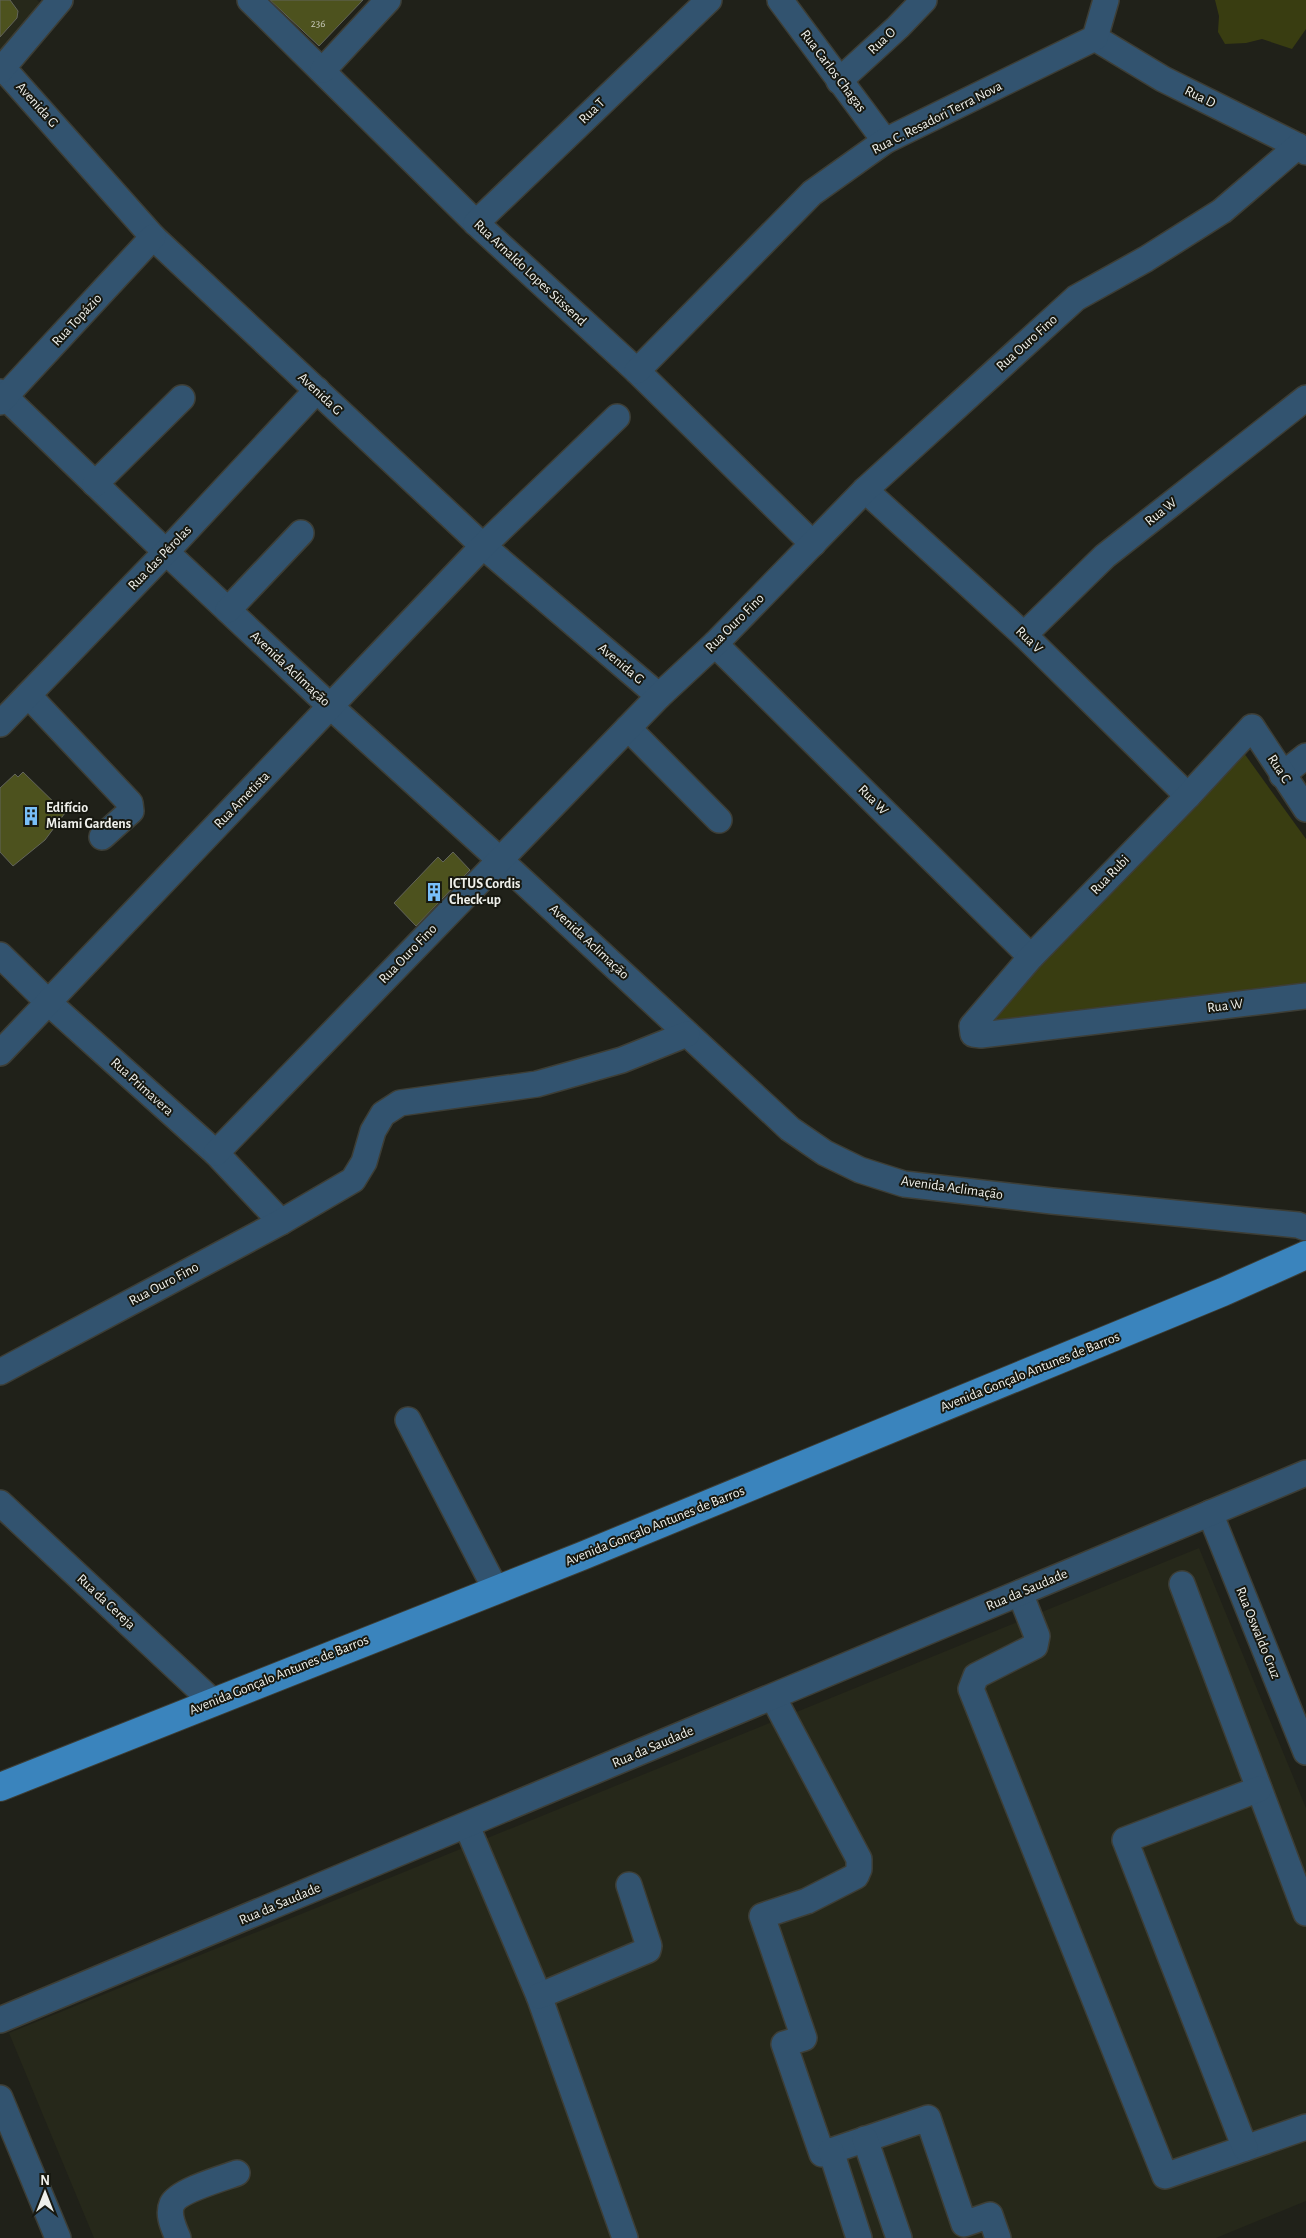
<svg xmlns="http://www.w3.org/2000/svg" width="1306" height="2238" viewBox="0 0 1306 2238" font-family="'Alegreya Sans',sans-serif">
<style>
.built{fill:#26281a}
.green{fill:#393d11}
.building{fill:#4d521e;stroke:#62645a}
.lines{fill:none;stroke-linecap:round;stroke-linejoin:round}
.minor-casing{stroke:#3d3e36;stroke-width:28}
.major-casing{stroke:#3d3e36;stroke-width:30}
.minor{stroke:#32536f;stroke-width:25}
.major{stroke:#3a84bd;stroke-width:28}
.labels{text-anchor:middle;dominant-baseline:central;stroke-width:4;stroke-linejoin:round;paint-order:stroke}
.number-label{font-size:11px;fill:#c6c8b8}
.street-label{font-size:14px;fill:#eff0eb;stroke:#171810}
.poi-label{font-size:14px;font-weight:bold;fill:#eff0eb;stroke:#171810;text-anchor:start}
</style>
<rect width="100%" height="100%" fill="#202119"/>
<g class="built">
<path d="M0,0H37L45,8L0,54Z"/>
<path d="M1199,1548L1306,1808V2201L1216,2238H94L9,2033Z"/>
</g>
<g class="green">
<path d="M1215,0H1306V29L1292,49L1262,39L1246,43L1225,44L1218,32L1219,16Z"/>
<path d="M1241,749L1306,839V989L979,1029Z"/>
</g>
<g class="building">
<path d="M0,0H10L18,11L17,18L0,37Z"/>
<path d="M270,0H363L319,46Z"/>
<path d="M23,772L65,813L45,840L13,866L0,852V788L15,774L18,777Z"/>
<path d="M453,852L470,870L416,926L394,903L438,857L443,862Z"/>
</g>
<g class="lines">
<g class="minor-casing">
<g id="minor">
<path d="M250,0L476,223L637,371L813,544"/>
<path d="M780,0L885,141"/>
<path d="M1095,38L1163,79L1298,146L1306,152"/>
<path d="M3,68L153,237L483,546L659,696"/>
<path d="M323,70L388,0"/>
<path d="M0,71L60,0"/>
<path d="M839,81L898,27L924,0"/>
<path d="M476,223L709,0"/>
<path d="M637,371L812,193L885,141L1095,38L1106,0"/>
<path d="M0,392L166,552L330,706L500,860L790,1129L825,1153L860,1170L904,1184L1052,1201L1298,1225L1306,1228"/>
<path d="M0,402L153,237"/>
<path d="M95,484L182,398"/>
<path d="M865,490L1024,635L1188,796"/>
<path d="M228,610L301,533"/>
<path d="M1024,635L1105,556L1306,398"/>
<path d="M715,644L1031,957"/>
<path d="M28,695L130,803L131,811L102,837"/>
<path d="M0,724L166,552L317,390"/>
<path d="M628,728L719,820"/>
<path d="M1282,775L1306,756"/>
<path d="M1306,809L1252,727L1188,796L1031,957L972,1026L973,1034L981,1035L1306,996"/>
<path d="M0,955L49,1003L216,1153L281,1222"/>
<path d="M0,1053L483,546L617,417"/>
<path d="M216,1153L659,696L715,644L865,490L1076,298L1146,259L1222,211L1298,146"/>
<path d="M0,1372L281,1222L353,1180L364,1162L373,1131L383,1114L400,1103L537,1084L622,1060L687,1034"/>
<path d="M408,1420L496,1590"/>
<path d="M0,1503L212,1701"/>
<path d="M1210,1513L1306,1752"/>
<path d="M1182,1584L1306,1913"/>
<path d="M1020,1593L1037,1636L1035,1646L976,1676L971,1689L1165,2176L1306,2127"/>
<path d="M773,1697L859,1859V1869L856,1876L807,1901L762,1916L804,2038L784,2044L822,2154L928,2118L964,2224L990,2215L998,2238"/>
<path d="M467,1826L539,1996L625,2238"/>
<path d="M539,1996L648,1950L649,1946L629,1885"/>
<path d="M0,2020L1306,1473"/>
<path d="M0,2098L58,2238"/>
<path d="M865,2139L899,2238"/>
<path d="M1245,2148L1125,1840L1259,1789"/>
<path d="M831,2151L859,2238"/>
<path d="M178,2238C174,2228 167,2215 172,2204C178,2191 223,2178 237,2173"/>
</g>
</g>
<g class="major-casing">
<path id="major" d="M0,1787L582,1556L1223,1292L1306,1255"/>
</g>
<use href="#minor" class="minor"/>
<use href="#major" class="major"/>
</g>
<defs>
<g id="building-bare" transform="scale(1.5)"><path d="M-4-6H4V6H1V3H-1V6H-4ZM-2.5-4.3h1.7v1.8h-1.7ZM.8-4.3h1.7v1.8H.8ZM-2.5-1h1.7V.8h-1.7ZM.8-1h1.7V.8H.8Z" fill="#79bff8" stroke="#171810" stroke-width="2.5" paint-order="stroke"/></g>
</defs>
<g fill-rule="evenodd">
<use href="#building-bare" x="31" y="816"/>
<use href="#building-bare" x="434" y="892"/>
</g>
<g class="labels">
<g class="number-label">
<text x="318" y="23">236</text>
</g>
<g class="street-label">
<text transform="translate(882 41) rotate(-43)">Rua O</text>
<text transform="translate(833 71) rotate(53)">Rua Carlos Chagas</text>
<text transform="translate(1200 97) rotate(26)">Rua D</text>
<text transform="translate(37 105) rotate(48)">Avenida G</text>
<text transform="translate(592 111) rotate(-44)">Rua T</text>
<text transform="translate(937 118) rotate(-27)">Rua C. Resadori Terra Nova</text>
<text transform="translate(530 273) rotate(43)">Rua Arnaldo Lopes Süssend</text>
<text transform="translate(77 320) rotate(-47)">Rua Topázio</text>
<text transform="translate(1027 343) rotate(-42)">Rua Ouro Fino</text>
<text transform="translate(320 394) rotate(43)">Avenida G</text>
<text transform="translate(1161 512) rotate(-38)">Rua W</text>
<text transform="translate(160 558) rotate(-46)">Rua das Pérolas</text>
<text transform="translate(735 623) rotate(-45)">Rua Ouro Fino</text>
<text transform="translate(1029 640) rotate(44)">Rua V</text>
<text transform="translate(621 664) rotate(40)">Avenida G</text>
<text transform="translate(290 669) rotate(43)">Avenida Aclimação</text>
<text transform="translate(1279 769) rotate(57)">Rua C</text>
<text transform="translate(242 800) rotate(-46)">Rua Ametista</text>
<text transform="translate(873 800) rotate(45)">Rua W</text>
<text transform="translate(1110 875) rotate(-46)">Rua Rubi</text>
<text transform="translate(589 942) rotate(43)">Avenida Aclimação</text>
<text transform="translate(408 954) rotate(-46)">Rua Ouro Fino</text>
<text transform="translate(1225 1006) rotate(-7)">Rua W</text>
<text transform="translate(142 1087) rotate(42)">Rua Primavera</text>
<text transform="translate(952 1188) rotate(8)">Avenida Aclimação</text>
<text transform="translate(164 1284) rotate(-28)">Rua Ouro Fino</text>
<text transform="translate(1030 1372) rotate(-22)">Avenida Gonçalo Antunes de Barros</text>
<text transform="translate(655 1526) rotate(-22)">Avenida Gonçalo Antunes de Barros</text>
<text transform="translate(1027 1590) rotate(-23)">Rua da Saudade</text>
<text transform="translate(106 1602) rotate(43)">Rua da Cereja</text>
<text transform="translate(1258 1633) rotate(68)">Rua Oswaldo Cruz</text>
<text transform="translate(279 1675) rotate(-22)">Avenida Gonçalo Antunes de Barros</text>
<text transform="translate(653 1747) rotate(-23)">Rua da Saudade</text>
<text transform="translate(280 1904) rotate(-23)">Rua da Saudade</text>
</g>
<g class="poi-label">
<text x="46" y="808">Edifício<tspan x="46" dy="16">Miami Gardens</tspan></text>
<text x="449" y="884">ICTUS Cordis<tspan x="449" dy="16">Check-up</tspan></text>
</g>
</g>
<g transform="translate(45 2193)" stroke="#171810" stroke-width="4" paint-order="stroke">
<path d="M0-4L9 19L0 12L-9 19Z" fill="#eff0eb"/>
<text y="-8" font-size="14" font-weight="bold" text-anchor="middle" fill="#eff0eb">N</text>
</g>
</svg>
